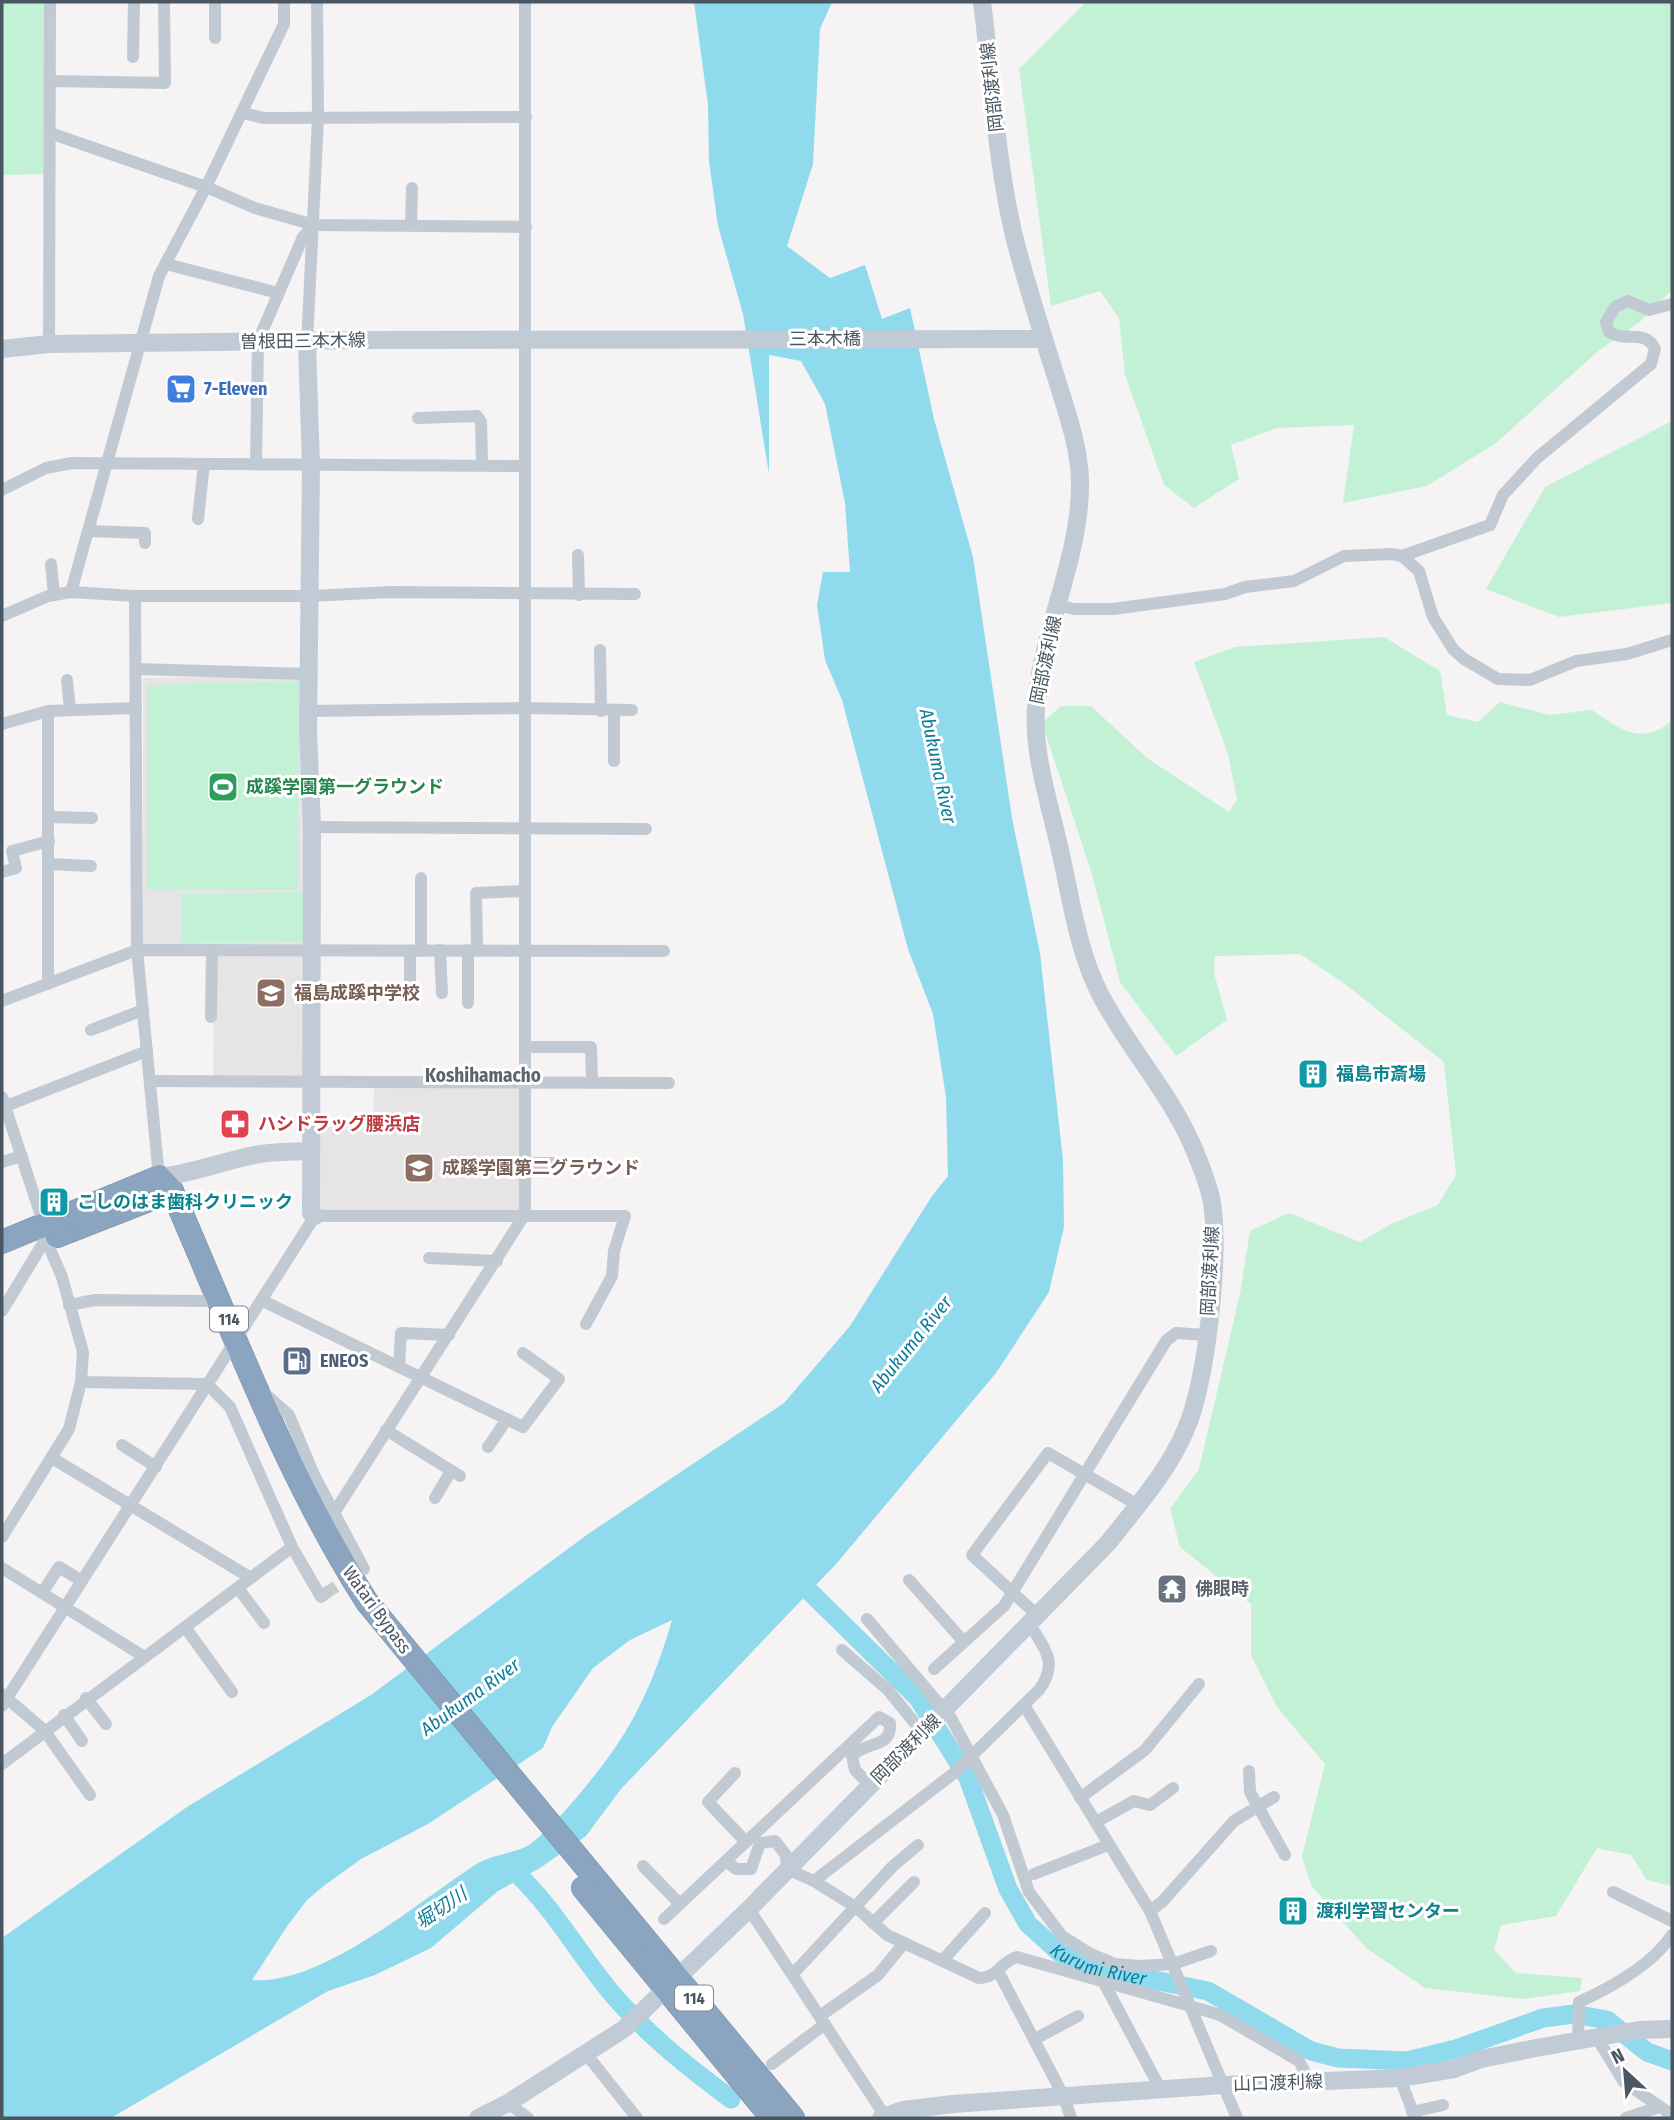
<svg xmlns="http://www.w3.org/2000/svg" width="1674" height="2120" viewBox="0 0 1674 2120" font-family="'Fira Sans Condensed','Noto Sans JP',sans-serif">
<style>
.education{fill:#e6e4e5}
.green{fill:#c3f1d5}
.water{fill:#90daee;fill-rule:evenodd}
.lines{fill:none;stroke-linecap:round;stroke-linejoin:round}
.river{stroke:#90daee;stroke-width:19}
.street-tunnel{stroke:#caccce;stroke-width:12;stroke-dasharray:12 6;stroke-linecap:butt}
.highway-casing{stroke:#7690ad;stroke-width:24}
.street{stroke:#c1cad2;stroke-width:12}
.secondary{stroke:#c1cbd6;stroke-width:18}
.highway{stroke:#8ba5c1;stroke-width:23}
.labels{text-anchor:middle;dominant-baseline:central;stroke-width:6;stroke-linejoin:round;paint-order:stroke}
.shield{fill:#fff;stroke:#808990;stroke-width:2}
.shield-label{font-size:16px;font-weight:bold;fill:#4a5661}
.street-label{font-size:18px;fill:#4a5661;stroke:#fff}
.shop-label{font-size:18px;font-weight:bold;fill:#366cbe;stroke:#fff;text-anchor:start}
.leisure-label{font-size:18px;font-weight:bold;fill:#27864d;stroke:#fff;text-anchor:start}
.education-label{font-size:18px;font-weight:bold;fill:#785e54;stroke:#fff;text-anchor:start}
.culture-label{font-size:18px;font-weight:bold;fill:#0d838f;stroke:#fff;text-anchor:start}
.health-label{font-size:18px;font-weight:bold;fill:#be3a42;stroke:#fff;text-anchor:start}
.service-label{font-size:18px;font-weight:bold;fill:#4e5e75;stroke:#fff;text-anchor:start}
.worship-label{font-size:18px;font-weight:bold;fill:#5b616d;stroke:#fff;text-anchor:start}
.water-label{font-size:19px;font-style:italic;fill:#0c7c9b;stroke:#fff}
.neighbourhood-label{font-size:19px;font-weight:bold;fill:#5f6368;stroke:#fff}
</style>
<rect width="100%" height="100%" fill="#f5f3f3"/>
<g class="education">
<path d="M304,676V1077L213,1076L215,946L143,945V678Z"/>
<path d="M520,1086L521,1210L317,1211V1127L373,1126L374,1087Z"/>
</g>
<g class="green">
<path d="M2,2H45L46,174L2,175Z"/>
<path d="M1086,2H1672V290L1641,321L1597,352L1496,443L1427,486L1343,503L1354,425L1277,428L1231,445L1239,479L1194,508L1164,485L1125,375L1119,318L1100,291L1051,306L1019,69Z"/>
<path d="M1672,421V603L1559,617L1486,589L1545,487Z"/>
<path d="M1384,637L1440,671L1447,715L1478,722L1500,702L1549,715L1592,710C1619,729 1643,747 1672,720V1886L1647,1880L1631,1855L1597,1848L1556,1916L1501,1925L1494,1950L1516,1973L1582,1978L1580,1991L1524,1999L1425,1988L1366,1948L1311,1885L1302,1856L1325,1764L1277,1707L1251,1655V1604L1180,1547L1170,1509L1199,1469L1240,1294L1250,1231L1289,1213L1360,1242L1393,1223L1438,1205L1456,1175L1444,1062L1345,984L1300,954L1215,956L1214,973L1227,1020L1176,1056L1120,982L1092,874L1042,723L1061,706H1091L1147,758L1229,812L1237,799L1228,754L1194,662L1235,647Z"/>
<path d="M299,681L298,890L147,889V685Z"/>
<path d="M303,892L305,942L181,943L182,894Z"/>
</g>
<path class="water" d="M694,2H832L820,29L813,164L787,246L830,278L865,265L882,319L910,308L934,419L973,557L1012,818L1040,953L1063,1160L1064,1227L1049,1292L996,1373L837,1563L621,1789L586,1836L540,1868L498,1891L431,1948L375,1975L328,1991L111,2118H2V1938L187,1807L371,1695L588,1534L784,1403L850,1326L932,1196L948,1176L946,1097L933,1014L908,949L842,700L825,660L817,605L823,572H850L845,503L825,404L801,361L769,355V474L743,314L718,226L709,161L708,105ZM672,1620C656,1676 635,1725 598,1771C581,1793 552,1828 529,1845C517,1853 491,1854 475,1865C418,1902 321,1986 252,1980L288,1925L307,1900L325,1885L361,1859L428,1824L543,1748L552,1727L593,1668L630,1640Z"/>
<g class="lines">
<g class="river">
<path id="s1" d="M791,1579L807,1589L918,1698L968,1778L1008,1889L1028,1924L1060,1953L1090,1967L1208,1991L1311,2051L1338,2058L1407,2061L1456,2049L1543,2018L1574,2014L1607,2020L1647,2052L1672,2061"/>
<path d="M501,1873L513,1870C553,1906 579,1955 614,1996C649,2036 689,2068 731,2099"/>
</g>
<path class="street-tunnel" d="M326,1593L355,1574"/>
<g class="highway-casing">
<g id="highway">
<path d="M57,1236L172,1191"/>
<path d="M2,1242L159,1177L172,1191C233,1330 285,1474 367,1602L793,2118"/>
<path d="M583,1888L772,2118"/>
</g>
</g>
<g class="street">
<path d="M215,38V2"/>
<path d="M133,57L134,2"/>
<path d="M50,81L165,83L164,2"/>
<path d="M242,113L264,118L526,117"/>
<path d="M50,133L206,187L255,208L314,225L526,227"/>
<path d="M411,225L412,188"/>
<path d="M166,264L278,293"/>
<path d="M307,343L318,118L317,2"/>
<path d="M49,344L50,2"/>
<path d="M418,418L477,416L481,422L482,465"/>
<path d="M256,464L258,341L303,237L314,225"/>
<path d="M2,490L46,468L72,463L525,466"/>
<path d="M198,519L204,464"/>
<path d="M88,531L145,533V543"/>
<path d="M578,555L579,595"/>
<path d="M1402,556L1490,525L1503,495L1537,458L1651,364L1655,349C1645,328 1625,343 1609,332L1606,322L1615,307L1628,301L1649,310L1672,304"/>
<path d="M51,564L54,595"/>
<path d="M71,592L159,276L206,187L284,24V2"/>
<path d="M135,596L137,950L159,1177"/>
<path d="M1057,605L1074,609H1113L1225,594L1245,587L1294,581L1344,556L1391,554L1402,556L1419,571L1433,617L1453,649L1464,659L1498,679L1530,680L1576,661L1627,654L1672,640"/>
<path d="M2,616L48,596L71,592L135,596H309L391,592L635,594"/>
<path d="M600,650L601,711"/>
<path d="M136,669L309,674"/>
<path d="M67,680L70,710"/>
<path d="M308,711L526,708L632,710"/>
<path d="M2,724L48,711L136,708"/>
<path d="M614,761V711"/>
<path d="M49,817L92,818"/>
<path d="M312,827L646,829"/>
<path d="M49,864L91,866"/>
<path d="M2,872L16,868L12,851L49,841"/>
<path d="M440,950L442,993"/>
<path d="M477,950L476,893L525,891"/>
<path d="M421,951V878"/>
<path d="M48,984V711"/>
<path d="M410,996V951"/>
<path d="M2,1001L137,950L664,951"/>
<path d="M468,1003V950"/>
<path d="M211,1017L212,950"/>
<path d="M91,1030L143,1010"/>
<path d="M525,1047H591L592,1083"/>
<path d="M150,1081L669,1083"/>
<path d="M2,1097L44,1225L45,1240L2,1311"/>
<path d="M6,1106L147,1051"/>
<path d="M2,1162L22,1156"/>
<path d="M525,1163H563"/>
<path d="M429,1258L497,1261"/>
<path d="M263,1301L523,1427L559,1379L523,1353"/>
<path d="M69,1305L95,1300L206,1301"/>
<path d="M399,1367L401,1333L449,1335"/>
<path d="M81,1382L207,1384L230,1407L292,1547L321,1597L326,1593"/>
<path d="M263,1392L289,1415L314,1475L364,1569"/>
<path d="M386,1430L460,1476"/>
<path d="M122,1445L156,1467"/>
<path d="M488,1447L507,1419"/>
<path d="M52,1458L251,1578"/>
<path d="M435,1498L451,1471"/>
<path d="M334,1513L525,1214V2"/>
<path d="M2,1537L69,1429L81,1382L83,1352L62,1277L50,1249"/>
<path d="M2,1568L143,1656"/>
<path d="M909,1580L964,1642"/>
<path d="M238,1588L264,1623"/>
<path d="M42,1593L59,1567L82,1581"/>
<path d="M1037,1615L972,1555L1048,1453L1138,1505"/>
<path d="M867,1619L951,1718L1003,1815L1029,1892L1062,1936L1091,1954L1115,1964L1139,1966L1173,1964L1211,1951"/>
<path d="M185,1627L232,1692"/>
<path d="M842,1650L888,1690L922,1732"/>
<path d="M934,1669L1004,1606L1166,1341L1176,1333L1206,1335"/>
<path d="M2,1694L44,1730L90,1795"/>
<path d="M86,1698L106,1724"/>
<path d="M1024,1705L1150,1911L1190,2006L1220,2015L1299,2061L1310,2082"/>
<path d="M2,1706L315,1216H625L614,1251L612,1276L586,1324"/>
<path d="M64,1715L82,1741"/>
<path d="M2,1764L292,1547"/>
<path d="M1249,1771L1250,1792L1285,1855"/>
<path d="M735,1773L708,1802L746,1842"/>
<path d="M1080,1798L1145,1750L1199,1684"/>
<path d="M1096,1822L1134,1801L1150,1805L1173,1788"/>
<path d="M726,1861L736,1869H751L760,1843L775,1841L786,1855L787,1869L814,1881L857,1908L887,1935L979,1978C998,1978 1001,1961 1017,1957L1190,2006L1237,2118"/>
<path d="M643,1866L680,1904"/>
<path d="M1034,1874L1108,1845"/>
<path d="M814,1881L954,1773L1039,1690C1059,1662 1045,1650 1029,1623"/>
<path d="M1613,1892L1672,1921"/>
<path d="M749,1909L885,2116"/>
<path d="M1150,1911L1162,1902L1234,1821L1274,1797"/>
<path d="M664,1919L879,1717L890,1723C892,1749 865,1741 852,1756L855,1770L870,1785"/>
<path d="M873,1923L914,1882"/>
<path d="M943,1960L985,1913"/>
<path d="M998,1971L1064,2097L1071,2118"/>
<path d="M793,1974L893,1866L918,1845"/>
<path d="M1104,1983L1161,2090"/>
<path d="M820,2016L878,1975L904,1943"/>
<path d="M1597,2038L1624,2082L1672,2115"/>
<path d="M1035,2039L1078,2016"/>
<path d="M1578,2041L1579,2002C1612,1987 1652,1965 1672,1935"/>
<path d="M587,2055L637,2118"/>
<path d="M772,2064L825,2024"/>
<path d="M1400,2078L1415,2118"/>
<path d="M508,2103L528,2118"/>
<path d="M1412,2112L1443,2105"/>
<path d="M1626,2118L1659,2107"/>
</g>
<g class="secondary">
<path d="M307,343L311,466L308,731L312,827L311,1213L315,1216"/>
<path d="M2,349L49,344L371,340L1044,339"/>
<path d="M159,1177C192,1174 222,1161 255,1155C273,1151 292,1152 310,1151"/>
<path d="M478,2118L508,2103L624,2029L749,1909L1108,1543C1137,1506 1168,1472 1186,1429C1207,1380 1220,1256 1212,1203C1209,1185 1201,1166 1194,1149C1171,1094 1129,1049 1101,996C1078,952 1072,903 1061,855C1054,821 1043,787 1038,752C1023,658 1082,573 1080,480C1079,445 1066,410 1056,377C1041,330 1026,283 1014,236C996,159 992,80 982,2"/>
<path d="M881,2118L903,2110L953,2104L1223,2085L1400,2078L1454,2069L1481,2059L1536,2048L1639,2030L1672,2029"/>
</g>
<use href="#highway" class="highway"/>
</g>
<defs>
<g id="supermarket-square" transform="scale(1.575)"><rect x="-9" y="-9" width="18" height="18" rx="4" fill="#3f7fe0" stroke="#fff"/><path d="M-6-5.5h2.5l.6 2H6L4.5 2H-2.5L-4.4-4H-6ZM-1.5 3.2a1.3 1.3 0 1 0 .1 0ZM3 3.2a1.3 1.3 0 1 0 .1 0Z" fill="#fff"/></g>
<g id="stadium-square" transform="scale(1.575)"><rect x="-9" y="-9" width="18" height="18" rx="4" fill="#2e9e5b" stroke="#fff"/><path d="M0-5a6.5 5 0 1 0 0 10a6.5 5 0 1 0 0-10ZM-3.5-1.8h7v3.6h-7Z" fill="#fff"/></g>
<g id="school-square" transform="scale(1.575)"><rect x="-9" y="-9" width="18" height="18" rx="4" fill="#8d6e63" stroke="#fff"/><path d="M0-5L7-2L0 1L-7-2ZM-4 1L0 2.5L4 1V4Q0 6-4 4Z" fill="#fff"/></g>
<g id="building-square" transform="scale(1.575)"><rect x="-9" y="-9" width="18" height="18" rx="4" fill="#0f9aa8" stroke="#fff"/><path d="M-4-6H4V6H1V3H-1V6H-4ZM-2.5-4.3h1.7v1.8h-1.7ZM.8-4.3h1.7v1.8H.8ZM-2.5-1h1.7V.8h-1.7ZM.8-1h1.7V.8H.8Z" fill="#fff"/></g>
<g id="pharmacy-square" transform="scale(1.575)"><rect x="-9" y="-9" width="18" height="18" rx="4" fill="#e0444e" stroke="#fff"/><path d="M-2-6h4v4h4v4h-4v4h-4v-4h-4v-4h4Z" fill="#fff"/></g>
<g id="fuel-square" transform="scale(1.575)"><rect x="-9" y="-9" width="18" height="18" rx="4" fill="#5c6f8a" stroke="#fff"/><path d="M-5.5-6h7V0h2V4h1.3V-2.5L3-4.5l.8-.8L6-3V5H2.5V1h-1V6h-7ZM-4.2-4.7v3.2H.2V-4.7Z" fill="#fff"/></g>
<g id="temple-square" transform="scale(1.575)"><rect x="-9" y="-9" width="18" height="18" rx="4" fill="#6b7280" stroke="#fff"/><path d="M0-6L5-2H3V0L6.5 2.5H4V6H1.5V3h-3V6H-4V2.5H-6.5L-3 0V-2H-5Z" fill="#fff"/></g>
</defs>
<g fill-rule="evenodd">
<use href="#supermarket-square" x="181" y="389"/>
<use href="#stadium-square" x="223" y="787"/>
<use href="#school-square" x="271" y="993"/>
<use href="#building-square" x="1313" y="1074"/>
<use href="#pharmacy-square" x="235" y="1124"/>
<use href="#school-square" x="419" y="1168"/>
<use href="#building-square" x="54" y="1202"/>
<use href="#fuel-square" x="297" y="1361"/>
<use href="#temple-square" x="1172" y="1589"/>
<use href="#building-square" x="1293" y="1911"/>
</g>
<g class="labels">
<g class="shield">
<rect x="210" y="1306.5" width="38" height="25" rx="5"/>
<rect x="675" y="1985.5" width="38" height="25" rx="5"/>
</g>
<g class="shield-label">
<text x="229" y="1319">114</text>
<text x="694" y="1998">114</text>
</g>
<g class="street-label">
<text transform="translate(992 87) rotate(-96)">岡部渡利線</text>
<text x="825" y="339">三本木橋</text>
<text transform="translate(303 341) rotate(-1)">曽根田三本木線</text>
<text transform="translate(1046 660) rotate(-78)">岡部渡利線</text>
<text transform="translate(1210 1271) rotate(-87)">岡部渡利線</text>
<text transform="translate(377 1610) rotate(54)">Watari Bypass</text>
<text transform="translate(906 1749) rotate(-45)">岡部渡利線</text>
<text transform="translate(1278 2083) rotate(-2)">山口渡利線</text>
</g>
<g class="shop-label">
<text x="204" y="389">7-Eleven</text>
</g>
<g class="leisure-label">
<text x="246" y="787">成蹊学園第一グラウンド</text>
</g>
<g class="education-label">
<text x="294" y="993">福島成蹊中学校</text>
<text x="442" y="1168">成蹊学園第二グラウンド</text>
</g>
<g class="culture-label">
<text x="1336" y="1074">福島市斎場</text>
<text x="77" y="1202">こしのはま歯科クリニック</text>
<text x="1316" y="1911">渡利学習センター</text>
</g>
<g class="health-label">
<text x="258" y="1124">ハシドラッグ腰浜店</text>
</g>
<g class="service-label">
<text x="320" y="1361">ENEOS</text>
</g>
<g class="worship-label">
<text x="1195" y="1589">佛眼時</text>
</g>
<g class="water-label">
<text transform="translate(938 766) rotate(78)">Abukuma River</text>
<text transform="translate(911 1344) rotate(-51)">Abukuma River</text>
<text transform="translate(470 1697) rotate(-36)">Abukuma River</text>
<text transform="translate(441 1908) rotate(-34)">堀切川</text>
<text stroke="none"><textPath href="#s1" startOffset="511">Kurumi River</textPath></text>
</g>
<g class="neighbourhood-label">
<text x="483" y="1075">Koshihamacho</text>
</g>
</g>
<rect width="1674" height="2120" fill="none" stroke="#4a5661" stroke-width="7"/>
<g transform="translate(1625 2071) rotate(334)" stroke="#ffffff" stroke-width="5" paint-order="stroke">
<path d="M0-5L12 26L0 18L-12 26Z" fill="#4a5661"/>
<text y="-10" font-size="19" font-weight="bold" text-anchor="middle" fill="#4a5661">N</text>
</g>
</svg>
